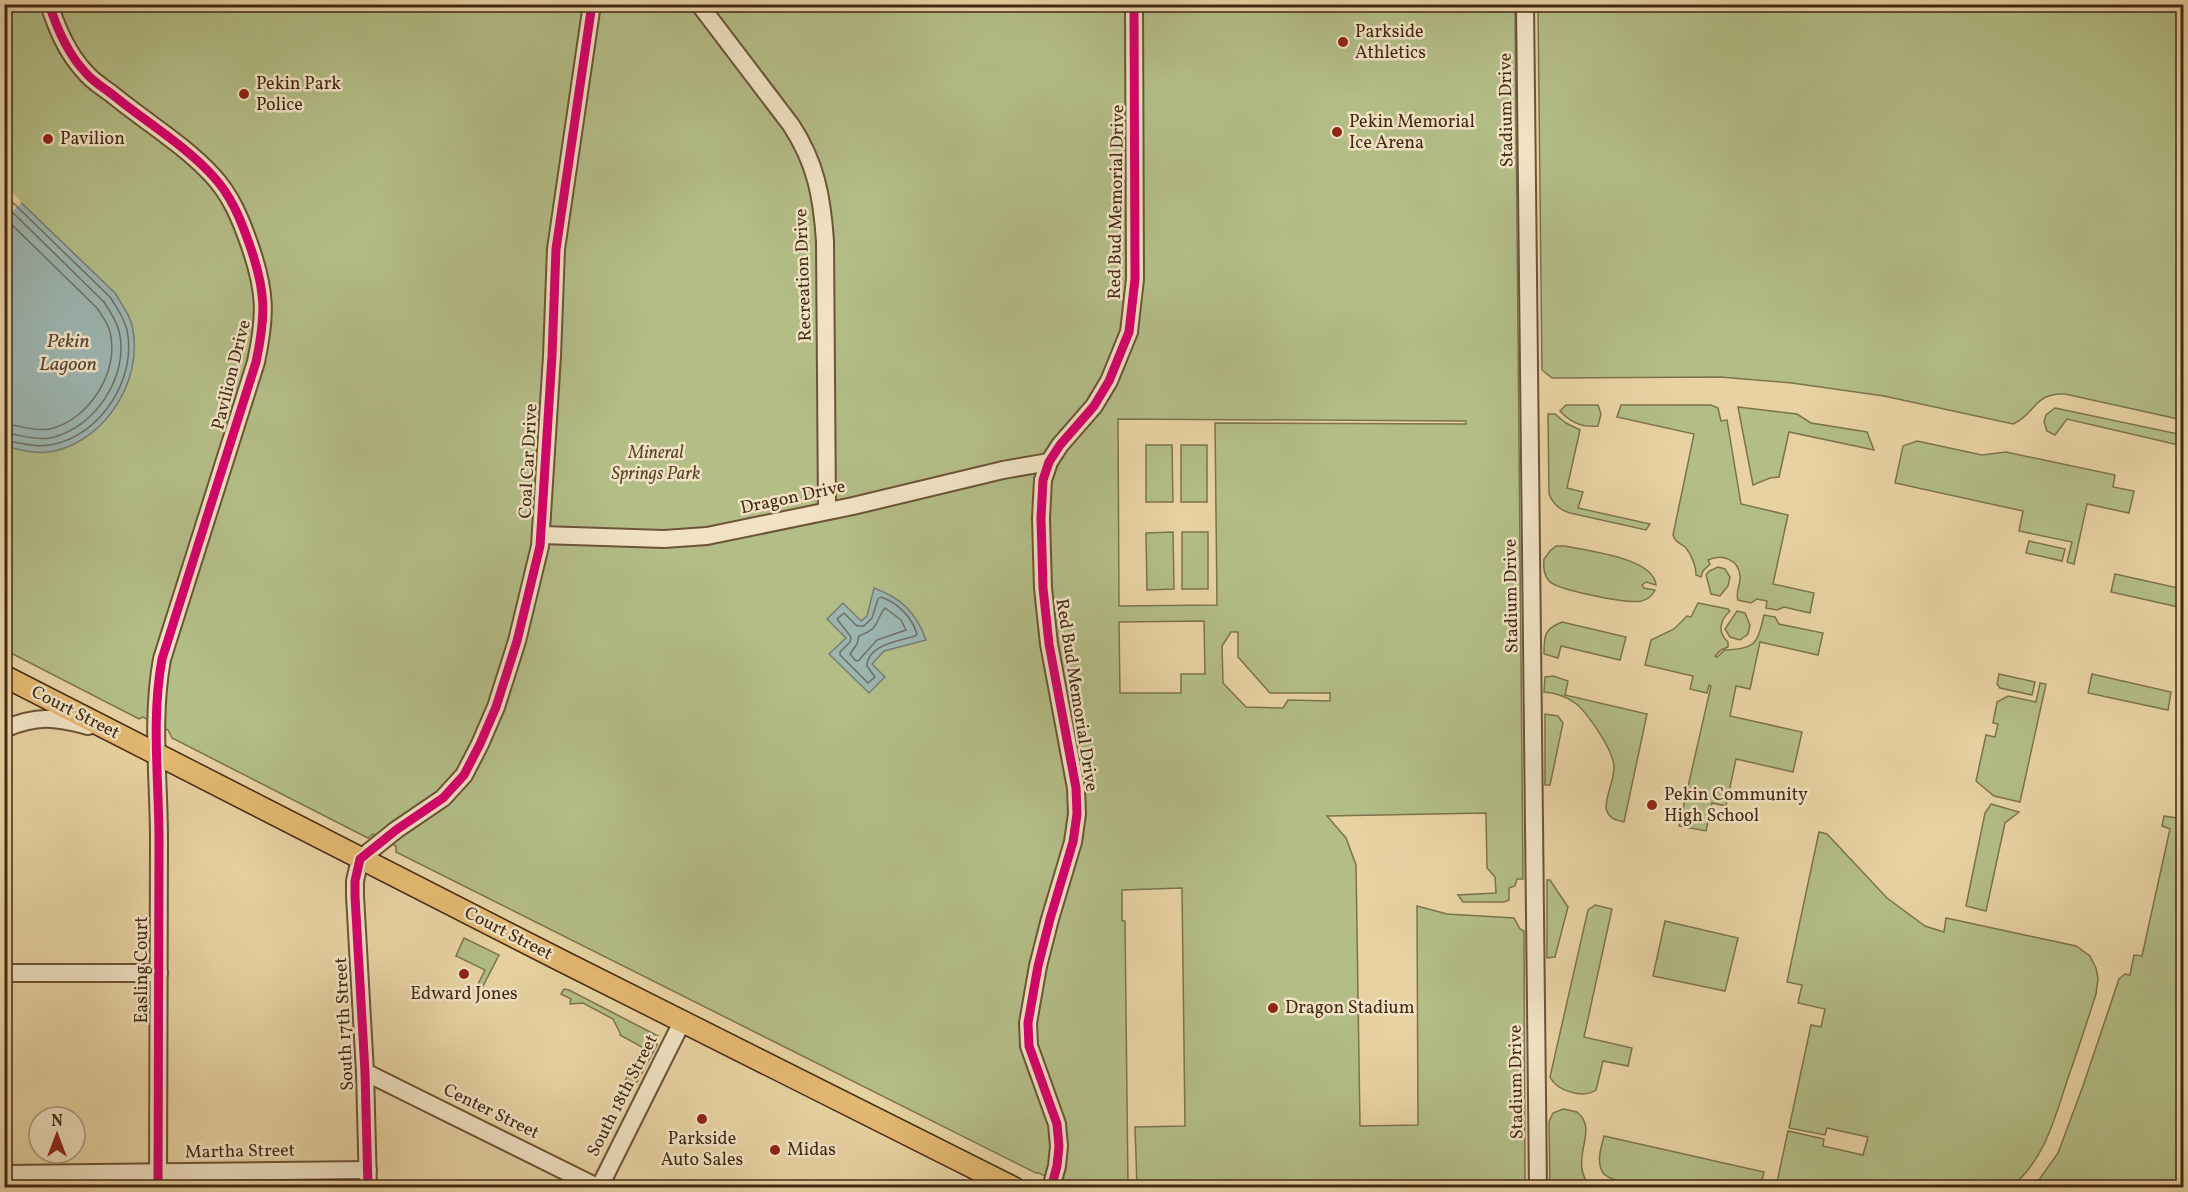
<svg xmlns="http://www.w3.org/2000/svg" width="2188" height="1192" viewBox="0 0 2188 1192" font-family="Vollkorn,serif">
<style>
.green{fill:#b3bd86;stroke:#7c734d;stroke-width:1.5;fill-rule:evenodd}
.water{fill:#9cb5b1;stroke:#797d72;stroke-width:1.5}
.pier{fill:#e8d2a2}
.lines{fill:none;stroke-linecap:round;stroke-linejoin:round}
.shore{stroke:#706f62;stroke-width:1.5}
.minor-casing{stroke:#6d5338;stroke-width:20}
.major-casing{stroke:#442914;stroke-width:24}
.minor{stroke:#f0e2c3;stroke-width:16}
.major{stroke:#e4b971;stroke-width:21}
.cycleway-casing{stroke:#f0e2c3;stroke-width:13}
.cycleway{stroke:#d6006c;stroke-width:9}
.poi-dot{fill:#8f2418;stroke:#f0e2c3;stroke-width:2}
.labels{text-anchor:middle;dominant-baseline:central;stroke-width:5;stroke-linejoin:round;paint-order:stroke}
.poi-label{font-size:18px;fill:#442914;stroke:#f0e2c3;text-anchor:start}
.street-label{font-size:18px;fill:#442914;stroke:#f0e2c3}
.park-label{font-size:18px;font-style:italic;fill:#5a472b;stroke:#f0e2c3}
.water-label{font-size:20px;font-style:italic;fill:#564533;stroke:#f0e2c3}
</style>
<rect width="100%" height="100%" fill="#e8d2a2"/>
<filter id="stains"><feTurbulence type="fractalNoise" baseFrequency=".00333" numOctaves="4"/><feColorMatrix values="0 0 0 0 .2 0 0 0 0 .09 0 0 0 0 .02 0 0 0 .5 -.17"/></filter>
<radialGradient id="worn" r=".72"><stop offset=".6" stop-color="#630" stop-opacity="0"/><stop offset="1" stop-color="#630" stop-opacity=".3"/></radialGradient>
<g class="green">
<path d="M4,5H1515L1523,879H1517L1515,886L1509,888V900L1504,902H1463L1458,895L1496,893L1495,877L1487,868L1486,813L1327,816L1346,838L1356,865L1360,1126L1418,1125L1417,906L1447,914L1514,918L1520,929L1524,931L1525,1187H1137L1135,1127L1185,1126L1182,888L1122,890V921H1125L1128,1187H1068L1039,1173H1036L396,852V846L373,834L368,838L172,738L168,730L143,717L139,719L5,650ZM1118,419L1466,421V424L1215,423L1217,605L1119,606ZM1204,621L1205,674H1181V693H1120L1119,622ZM1231,632H1238V657L1270,693H1330V701L1288,700L1283,708L1246,707L1223,683L1222,646Z"/>
<path d="M1538,5H2183V420L2065,394C2034,392 2036,414 2013,424L1884,396L1792,383L1720,377L1552,378L1542,370Z"/>
<path d="M1566,405H1598L1601,414L1598,426C1582,428 1570,422 1560,411Z"/>
<path d="M1621,405H1711L1718,408L1721,421L1727,420L1741,504L1788,515L1773,584L1814,593L1810,613L1784,607L1777,610L1766,608L1767,601L1757,599L1751,603L1738,600C1735,591 1741,585 1740,576C1739,560 1722,553 1708,560L1710,564L1703,571L1701,577L1696,575C1696,566 1691,554 1686,548C1682,544 1675,543 1673,535L1694,434L1617,417Z"/>
<path d="M1738,407L1797,414L1811,423L1867,432L1874,450L1789,432L1779,477L1770,478L1753,485Z"/>
<path d="M2055,408L2183,435V446L2067,419L2055,435L2047,431L2044,422L2046,415Z"/>
<path d="M1548,414H1555L1566,423L1580,430L1567,488L1583,492L1578,508L1650,524L1646,530L1570,513C1559,510 1553,504 1549,494Z"/>
<path d="M1917,441L1982,455L2006,452L2115,475L2113,487L2134,491L2129,513L2087,504L2074,564L2067,562L2072,542L2019,531L2023,511L1895,483L1903,446Z"/>
<path d="M1146,445H1172L1173,502H1146Z"/>
<rect x="1181" y="445" width="26" height="57"/>
<path d="M1173,532L1174,589L1147,590L1146,533Z"/>
<rect x="1182" y="532" width="26" height="57"/>
<path d="M2029,541L2065,549L2062,561L2026,553Z"/>
<path d="M1556,546H1565C1588,551 1654,558 1656,585L1646,582L1642,585L1644,588L1655,590C1652,596 1648,600 1641,601C1628,604 1557,590 1549,581C1544,575 1543,567 1544,559L1550,551Z"/>
<path d="M1718,567L1725,569L1730,577L1728,586L1720,596L1711,594L1706,575L1709,571Z"/>
<path d="M2115,574L2183,589V608L2111,592Z"/>
<path d="M1698,603L1728,609L1730,611C1720,620 1717,632 1728,642V647L1721,650L1715,656L1717,657L1725,650C1757,648 1757,644 1764,615L1775,617L1779,624L1823,633L1818,655L1760,642L1750,689L1736,686L1730,716L1802,732L1793,772L1736,759L1726,806L1712,803L1706,831L1679,826L1711,686L1709,685L1707,693L1690,689L1693,676L1645,665L1651,640L1674,629L1687,616L1691,617Z"/>
<path d="M1737,611L1745,613L1750,625L1748,634L1740,640L1730,637L1725,629Z"/>
<path d="M1562,622L1626,637L1620,660L1561,646L1558,658L1544,654C1544,636 1544,629 1562,622Z"/>
<path d="M1999,674L2035,682L2032,695L2000,688L1997,684Z"/>
<path d="M2092,674L2171,692L2168,710L2088,693Z"/>
<path d="M1553,676L1568,681L1565,695L1647,714L1624,822C1615,820 1609,819 1606,808C1606,794 1614,781 1614,767C1614,751 1587,712 1575,703C1566,696 1555,693 1544,692L1545,677Z"/>
<path d="M2040,683L2046,684L2020,802L1994,796L1976,781L1986,735L1995,737L1998,724L1993,723L1997,702L2008,696L2036,702Z"/>
<path d="M1545,714L1558,716L1563,723L1550,785H1545Z"/>
<path d="M1991,804L2019,812L2005,823L1986,911L1966,906L1985,813Z"/>
<path d="M2164,816L2183,819V1187H2034L2058,1153L2083,1086L2119,979L2125,974L2130,975L2134,955L2142,956L2170,829L2162,826Z"/>
<path d="M1819,832L1827,834L1887,898L1925,926L1944,932L1946,918L2076,946L2090,956L2096,968L2098,979L2096,994C2087,1022 2078,1050 2068,1078C2055,1117 2045,1160 2011,1187H1776L1788,1131L1824,1139L1823,1146L1863,1155L1868,1137L1827,1128L1825,1135L1789,1128L1811,1025L1821,1027L1825,1009L1798,1003L1802,985L1787,982Z"/>
<path d="M1547,880H1550L1568,907L1555,957L1547,958Z"/>
<path d="M1595,905L1612,909L1584,1037L1632,1048L1628,1066L1603,1061L1596,1090C1583,1099 1557,1091 1550,1077L1588,910Z"/>
<path d="M1665,921L1738,938L1725,991L1653,976Z"/>
<path d="M464,938L499,955L483,986L478,984L485,970L456,956Z"/>
<path d="M564,989L569,990L658,1036L657,1045L637,1082L632,1084L625,1081L642,1047L620,1035V1033L613,1019L583,1003L570,1004L571,999L561,994Z"/>
<path d="M1563,1109L1577,1112C1601,1131 1566,1160 1591,1187H1550L1549,1122L1553,1113Z"/>
<path d="M1604,1136L1764,1172L1760,1187C1731,1188 1619,1192 1603,1173C1596,1162 1601,1148 1604,1136Z"/>
</g>
<g class="water">
<path d="M4,186L115,293C122,305 131,316 133,330C142,381 106,439 55,451C37,455 21,450 5,446Z"/>
<path d="M874,588C901,598 916,612 926,640L884,651L872,664L885,677L869,693L829,654L846,638L827,619L843,603L861,621L867,616Z"/>
</g>
<path class="pier" d="M5,186L22,202L6,218L5,217Z"/>
<g class="lines">
<g class="shore">
<path d="M4,194L110,297C117,308 124,317 127,330C137,378 102,433 55,444C37,449 22,442 4,441"/>
<path d="M4,204L104,302C110,311 116,320 119,331C130,375 95,429 50,438C34,441 20,434 4,433"/>
<path d="M4,217L97,308C102,316 108,323 110,332C120,371 89,420 50,429C34,432 20,425 4,424"/>
<path d="M881,597C898,603 912,617 917,634L915,636C899,641 867,645 867,666L875,677L868,683L840,655V652L850,642L851,637L837,619L844,613L857,626H864L872,618L878,599Z"/>
<path d="M885,608L901,620L906,630L877,640L859,660L856,661L850,654L857,644L859,636C882,627 873,623 885,608Z"/>
</g>
<g class="minor-casing">
<g id="minor">
<path d="M49,4C57,29 67,53 85,72C92,81 104,88 113,95C146,122 183,144 212,175C231,195 241,220 250,246C266,292 266,315 256,362L162,659C151,719 159,780 159,841C159,956 158,1072 158,1188"/>
<path d="M699,4L791,125C816,163 822,197 825,241L827,511"/>
<path d="M1525,4L1538,1188"/>
<path d="M542,535L664,539L707,536L853,506L1003,470L1049,462"/>
<path d="M4,729C37,715 54,717 88,726"/>
<path d="M4,973H159"/>
<path d="M365,1072L599,1188"/>
<path d="M4,1174L368,1170"/>
<path d="M368,1188L365,1072L355,896V881L360,859L396,830L443,798L464,775L480,744L496,707L517,641L540,546L552,356L556,249L592,4"/>
<path d="M599,1188L682,1022"/>
<path d="M1051,1188L1057,1166L1059,1146L1057,1124L1029,1046L1028,1023L1038,966L1050,919L1073,842L1077,814L1076,788L1049,644L1043,588L1041,518L1043,480L1049,462L1060,445L1094,406L1109,381L1129,332L1135,279L1134,4"/>
</g>
</g>
<g class="major-casing">
<path id="major" d="M4,676L562,961L1014,1188"/>
</g>
<use href="#minor" class="minor"/>
<use href="#major" class="major"/>
<g class="cycleway-casing">
<g id="cycleway">
<path d="M49,4C57,29 67,53 85,72C92,81 104,88 113,95C146,122 183,144 212,175C231,195 241,220 250,246C266,292 266,315 256,362L162,659C151,719 159,780 159,841C159,956 158,1072 158,1188"/>
<path d="M368,1188L365,1072L355,896V881L360,859L396,830L443,798L464,775L480,744L496,707L517,641L540,546L552,356L556,249L592,4"/>
<path d="M1051,1188L1057,1166L1059,1146L1057,1124L1029,1046L1028,1023L1038,966L1050,919L1073,842L1077,814L1076,788L1049,644L1043,588L1041,518L1043,480L1049,462L1060,445L1094,406L1109,381L1129,332L1135,279L1134,4"/>
</g>
</g>
<use href="#cycleway" class="cycleway"/>
</g>
<g class="poi-dot">
<circle cx="1343" cy="42" r="6"/>
<circle cx="244" cy="94" r="6"/>
<circle cx="1337" cy="132" r="6"/>
<circle cx="48" cy="139" r="6"/>
<circle cx="1652" cy="805" r="6"/>
<circle cx="464" cy="974" r="6"/>
<circle cx="1273" cy="1008" r="6"/>
<circle cx="702" cy="1119" r="6"/>
<circle cx="775" cy="1150" r="6"/>
</g>
<g class="labels">
<g class="poi-label">
<text x="1355" y="32">Parkside<tspan x="1355" dy="21">Athletics</tspan></text>
<text x="256" y="84">Pekin Park<tspan x="256" dy="21">Police</tspan></text>
<text x="1349" y="122">Pekin Memorial<tspan x="1349" dy="21">Ice Arena</tspan></text>
<text x="60" y="139">Pavilion</text>
<text x="1664" y="795">Pekin Community<tspan x="1664" dy="21">High School</tspan></text>
<text x="464" y="994" text-anchor="middle">Edward Jones</text>
<text x="1285" y="1008">Dragon Stadium</text>
<text x="702" y="1139" text-anchor="middle">Parkside<tspan x="702" dy="21">Auto Sales</tspan></text>
<text x="787" y="1150">Midas</text>
</g>
<g class="street-label">
<text transform="translate(1507 110) rotate(-91)">Stadium Drive</text>
<text transform="translate(1117 202) rotate(-89)">Red Bud Memorial Drive</text>
<text transform="translate(804 275) rotate(-92)">Recreation Drive</text>
<text transform="translate(232 375) rotate(-76)">Pavilion Drive</text>
<text transform="translate(529 461) rotate(-87)">Coal Car Drive</text>
<text transform="translate(793 498) rotate(-12)">Dragon Drive</text>
<text transform="translate(1512 596) rotate(-91)">Stadium Drive</text>
<text transform="translate(1076 695) rotate(81)">Red Bud Memorial Drive</text>
<text transform="translate(75 713) rotate(27)">Court Street</text>
<text transform="translate(508 934) rotate(27)">Court Street</text>
<text transform="translate(142 970) rotate(-90)">Easling Court</text>
<text transform="translate(345 1024) rotate(-93)">South 17th Street</text>
<text transform="translate(1517 1082) rotate(-91)">Stadium Drive</text>
<text transform="translate(623 1096) rotate(-63)">South 18th Street</text>
<text transform="translate(491 1112) rotate(26)">Center Street</text>
<text transform="translate(240 1152) rotate(-1)">Martha Street</text>
</g>
<g class="park-label">
<text x="656" y="453">Mineral<tspan x="656" dy="21">Springs Park</tspan></text>
</g>
<g class="water-label">
<text x="68" y="342">Pekin<tspan x="68" dy="23">Lagoon</tspan></text>
</g>
</g>
<rect width="2188" height="1192" fill="none" stroke="#e8d2a2" stroke-width="24"/>
<rect x="6" y="6" width="2176" height="1180" fill="none" stroke="#442914" stroke-width="3"/>
<rect x="12" y="12" width="2164" height="1168" fill="none" stroke="#442914" stroke-width="1.5"/>
<g transform="translate(57 1135)"><circle r="28" fill="#f0e2c3" stroke="#ab987d" stroke-width="1.5"/>
<path d="M0-4.5L10 22L0 15L-10 22Z" fill="#8f2418"/>
<text y="-9" font-size="16" font-weight="bold" text-anchor="middle" fill="#442914">N</text>
</g>
<rect width="100%" height="100%" filter="url(#stains)"/>
<rect width="100%" height="100%" fill="url(#worn)"/>
</svg>
